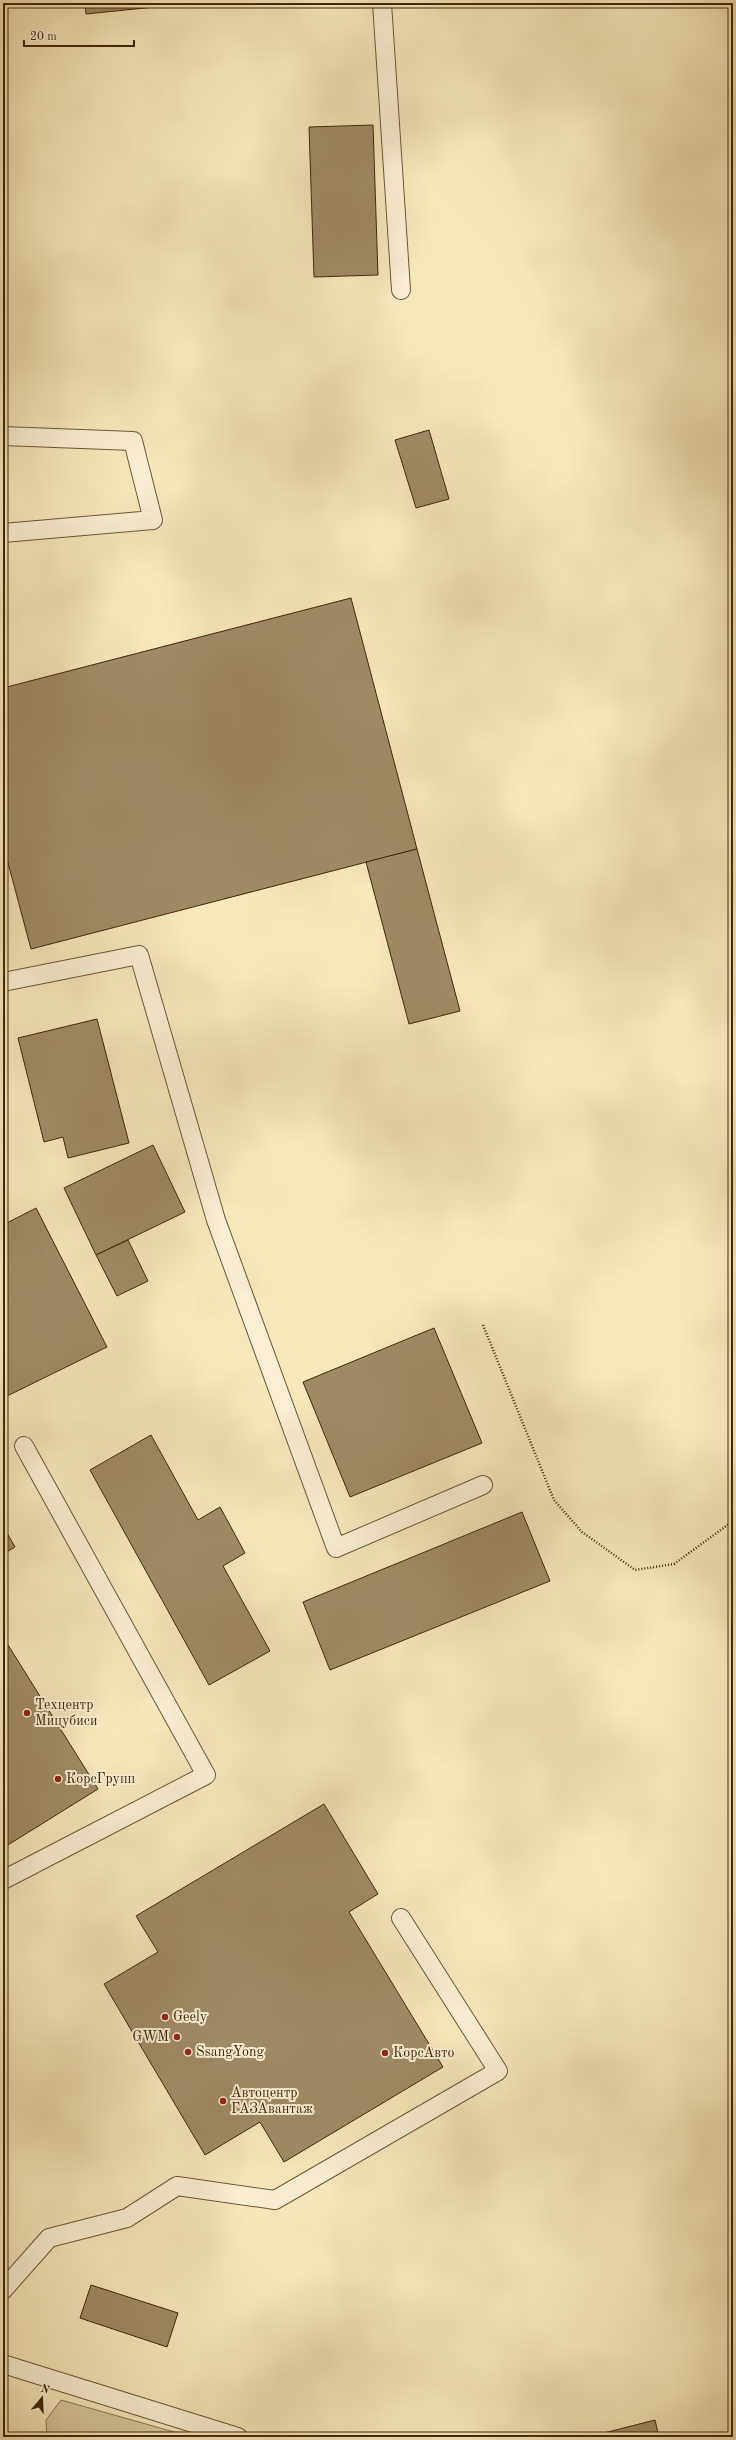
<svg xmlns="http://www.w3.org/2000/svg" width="736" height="2440" viewBox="0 0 736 2440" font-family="'Old Standard TT',serif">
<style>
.green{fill:#d8c69d;stroke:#8d7653}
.building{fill:#a08a66;stroke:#422509}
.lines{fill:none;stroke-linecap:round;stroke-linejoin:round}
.lane-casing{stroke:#6f5636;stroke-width:20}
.path{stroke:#422509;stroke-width:2.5;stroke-dasharray:1 2;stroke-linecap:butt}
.lane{stroke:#faefd3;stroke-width:18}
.poi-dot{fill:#8f2418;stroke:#faefd3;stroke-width:1.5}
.labels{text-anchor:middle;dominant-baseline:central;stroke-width:4;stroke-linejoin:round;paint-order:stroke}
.poi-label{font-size:14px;fill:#422509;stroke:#faefd3;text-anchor:start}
</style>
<rect width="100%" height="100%" fill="#f7e7bb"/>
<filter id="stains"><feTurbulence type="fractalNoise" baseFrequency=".005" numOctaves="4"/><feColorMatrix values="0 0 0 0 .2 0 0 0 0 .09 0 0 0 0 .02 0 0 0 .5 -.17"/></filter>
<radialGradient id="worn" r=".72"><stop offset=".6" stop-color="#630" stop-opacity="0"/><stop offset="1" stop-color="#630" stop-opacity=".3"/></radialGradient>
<path class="green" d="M61,2400L192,2437H47L46,2420Z"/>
<g class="building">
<path d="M85,3H194L86,14Z"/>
<path d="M373,125L378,275L314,277L309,127Z"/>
<path d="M429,430L449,499L416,508L395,440Z"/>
<path d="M351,598L417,849L31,949L3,844V688Z"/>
<path d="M417,849L460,1011L409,1024L366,862Z"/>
<path d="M97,1019L129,1143L68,1158L63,1137L44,1142L18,1038Z"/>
<path d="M153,1145L185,1212L96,1255L64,1188Z"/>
<path d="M36,1208L107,1347L3,1398V1225Z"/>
<path d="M128,1240L148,1281L117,1296L96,1255Z"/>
<path d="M434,1328L482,1443L350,1497L303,1382Z"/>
<path d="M151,1435L198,1520L220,1507L245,1553L223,1566L270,1651L209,1685L90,1470Z"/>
<path d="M522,1512L550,1581L330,1670L303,1602Z"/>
<path d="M3,1526L15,1547L3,1554Z"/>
<path d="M3,1637L98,1789L3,1848Z"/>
<path d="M324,1804L378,1894L349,1912L443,2067L284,2162L260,2122L205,2155L104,1984L158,1952L136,1916Z"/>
<path d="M91,2285L178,2313L167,2347L80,2318Z"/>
<path d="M655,2420L659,2437H588Z"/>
</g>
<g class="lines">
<g class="lane-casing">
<g id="lane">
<path d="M382,3L401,290"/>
<path d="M3,436L133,441L153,520L3,533"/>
<path d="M3,982L139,955L216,1220L336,1548L483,1485"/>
<path d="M3,1880L206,1775L24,1446"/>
<path d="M3,2290L49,2238L127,2218L177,2186L275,2200L498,2071L401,1918"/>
<path d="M3,2364L238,2437"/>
</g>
</g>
<path class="path" d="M483,1325L554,1500L582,1532L635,1570L674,1564L733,1521"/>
<use href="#lane" class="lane"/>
</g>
<g class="poi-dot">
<circle cx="27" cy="1713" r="4"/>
<circle cx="58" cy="1779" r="4"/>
<circle cx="165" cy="2017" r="4"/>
<circle cx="177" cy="2037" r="4"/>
<circle cx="188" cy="2052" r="4"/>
<circle cx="385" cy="2053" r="4"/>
<circle cx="223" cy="2101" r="4"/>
</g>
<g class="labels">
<g class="poi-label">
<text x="35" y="1705">Техцентр<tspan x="35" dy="16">Мицубиси</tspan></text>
<text x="66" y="1779">КорсГрупп</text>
<text x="173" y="2017">Geely</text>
<text x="169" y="2037" text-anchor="end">GWM</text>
<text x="196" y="2052">SsangYong</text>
<text x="393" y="2053">КорсАвто</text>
<text x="231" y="2093">Автоцентр<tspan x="231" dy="16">ГАЗАвантаж</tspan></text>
</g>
</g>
<rect width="736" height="2440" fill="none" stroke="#f7e7bb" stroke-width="16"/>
<rect x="4" y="4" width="728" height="2432" fill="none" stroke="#422509" stroke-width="2"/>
<rect x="8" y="8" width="720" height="2424" fill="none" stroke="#422509"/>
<g transform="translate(42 2398) rotate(19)" stroke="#faefd3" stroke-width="3" paint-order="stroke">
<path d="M0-3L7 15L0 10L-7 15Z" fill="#422509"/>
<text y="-6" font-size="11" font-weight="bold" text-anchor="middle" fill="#422509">N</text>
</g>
<path d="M24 40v6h110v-6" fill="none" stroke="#422509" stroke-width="2"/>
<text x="30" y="40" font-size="12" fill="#422509" stroke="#faefd3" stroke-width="3" paint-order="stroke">20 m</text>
<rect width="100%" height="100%" filter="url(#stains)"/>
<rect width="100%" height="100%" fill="url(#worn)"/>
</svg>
